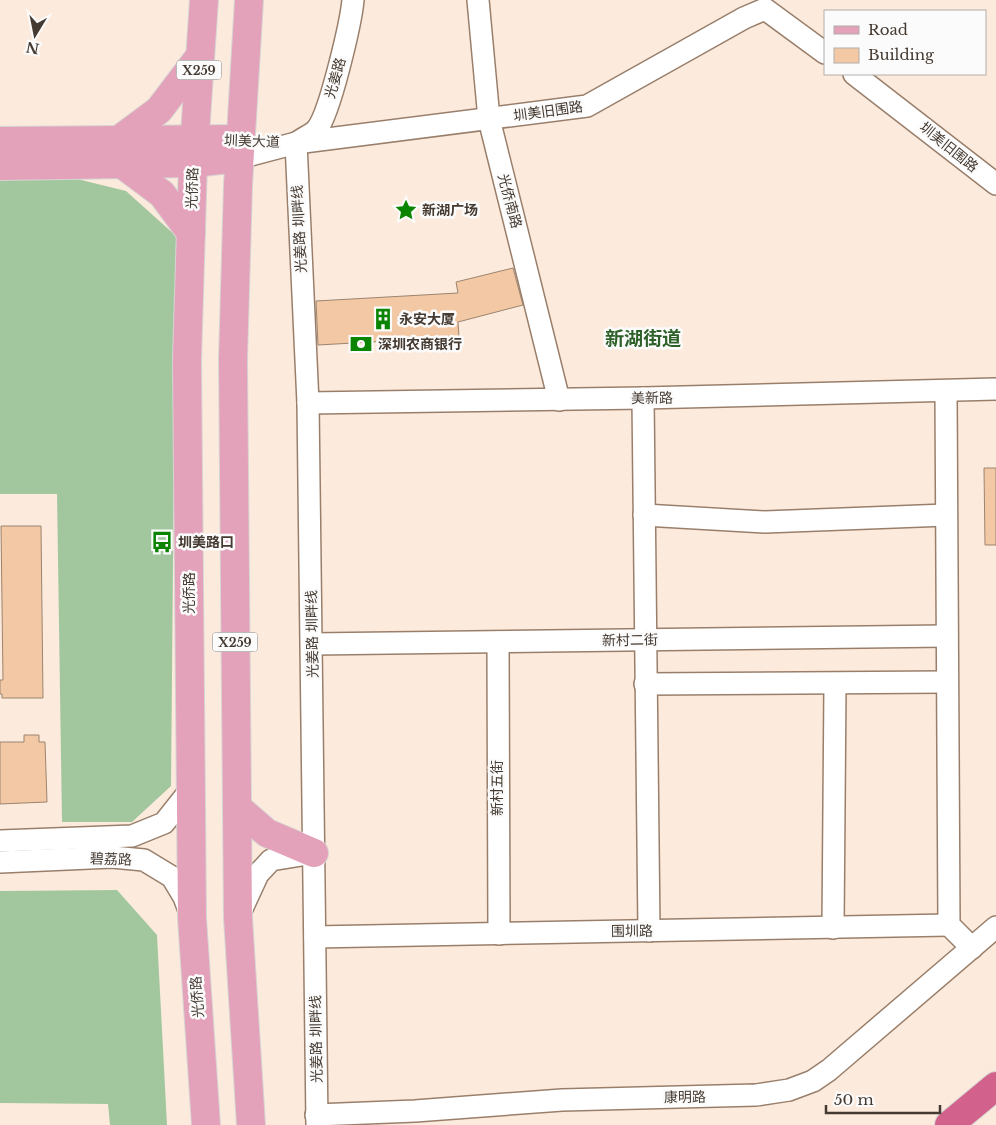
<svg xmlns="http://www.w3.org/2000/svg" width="996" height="1125" viewBox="0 0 996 1125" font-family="'Libre Baskerville','Noto Sans SC',serif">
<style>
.forest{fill:#a2c79f}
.building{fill:#f3c8a4;stroke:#9d846f}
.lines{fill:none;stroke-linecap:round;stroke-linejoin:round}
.minor-casing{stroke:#997f6b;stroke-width:24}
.major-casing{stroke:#d6d4d2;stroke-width:30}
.highway-casing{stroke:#d6d4d2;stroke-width:30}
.minor{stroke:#fff;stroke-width:21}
.major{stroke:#e4a1ba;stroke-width:28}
.highway{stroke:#d2628c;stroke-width:28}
.labels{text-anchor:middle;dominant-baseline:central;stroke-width:5;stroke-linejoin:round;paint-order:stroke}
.shield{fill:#fbfbfb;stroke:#7c746e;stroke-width:1}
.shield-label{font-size:12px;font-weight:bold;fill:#453a31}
.street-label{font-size:14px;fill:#453a31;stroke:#fbfbfb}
.poi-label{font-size:14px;font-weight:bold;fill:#453a31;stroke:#fbfbfb;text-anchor:start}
.district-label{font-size:19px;font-weight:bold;fill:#2e6029;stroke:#fbfbfb}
</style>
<rect width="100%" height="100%" fill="#fcebdd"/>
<g class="forest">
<path d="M73,178L126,191L176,236L171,786L132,822H62L57,494H0V179Z"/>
<path d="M117,890L157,935L167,1125H110L108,1104L0,1103V891Z"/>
</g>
<g class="building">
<path d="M513,268L523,305L458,322L459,337L318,345L316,301L458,293L456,282Z"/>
<path d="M984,468H996V545H985Z"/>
<path d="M1,526H41L43,698H2V694H0V680H3Z"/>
<path d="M24,735H39V742H45L47,802L0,804V742H24Z"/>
</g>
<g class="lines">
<g class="minor-casing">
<g id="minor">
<path d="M478,0L489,119L559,400"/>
<path d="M854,74L996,184"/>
<path d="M298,142C303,138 313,134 317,129C330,113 351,22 353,0"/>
<path d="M296,143L308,403L317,1125"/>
<path d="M239,158L296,143L587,106L744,18L765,9L825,53"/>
<path d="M946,392L949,925L972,948"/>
<path d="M643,398L649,931"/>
<path d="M308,403L643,398L996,389"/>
<path d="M644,515L765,522L946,515"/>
<path d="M498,642L499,934"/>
<path d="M312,644L947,636"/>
<path d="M645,684L947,682"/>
<path d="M0,841L132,836L164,823L191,789"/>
<path d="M0,862L112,857L144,860L172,877L184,897L190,913"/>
<path d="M240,913L258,874L271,860L314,853"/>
<path d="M833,928L835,684"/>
<path d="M315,937L949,925"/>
<path d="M316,1115L415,1111L562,1100L756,1095L789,1090L813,1081L829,1070L996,927"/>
</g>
</g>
<g class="major-casing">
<g id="major">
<path d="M204,0L193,163L187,360L192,918L206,1125"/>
<path d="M249,0L238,185L233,360L238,918L251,1125"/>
<path d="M120,139L159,110L200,56"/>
<path d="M0,141L240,139"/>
<path d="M122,164L162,194L191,233"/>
<path d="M0,166L193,163L239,158"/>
<path d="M237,807L267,833L314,853"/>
</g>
</g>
<g class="highway-casing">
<path id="highway" d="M949,1125L996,1086"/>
</g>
<use href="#minor" class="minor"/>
<use href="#major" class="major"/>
<use href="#highway" class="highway"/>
</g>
<defs>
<g id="sight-bare" transform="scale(1.725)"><path d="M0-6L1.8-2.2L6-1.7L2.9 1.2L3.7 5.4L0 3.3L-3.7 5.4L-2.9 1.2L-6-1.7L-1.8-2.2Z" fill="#0b8501" stroke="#fbfbfb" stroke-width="2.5" paint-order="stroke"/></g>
<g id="building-bare" transform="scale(1.725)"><path d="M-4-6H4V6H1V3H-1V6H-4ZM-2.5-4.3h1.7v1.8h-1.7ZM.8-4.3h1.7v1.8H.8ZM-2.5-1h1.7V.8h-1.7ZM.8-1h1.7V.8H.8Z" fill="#0b8501" stroke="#fbfbfb" stroke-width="2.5" paint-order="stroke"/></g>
<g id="bank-bare" transform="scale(1.725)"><path d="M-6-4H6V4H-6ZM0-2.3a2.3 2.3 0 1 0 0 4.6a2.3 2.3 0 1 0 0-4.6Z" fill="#0b8501" stroke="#fbfbfb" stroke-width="2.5" paint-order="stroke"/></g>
<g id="bus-bare" transform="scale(1.725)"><path d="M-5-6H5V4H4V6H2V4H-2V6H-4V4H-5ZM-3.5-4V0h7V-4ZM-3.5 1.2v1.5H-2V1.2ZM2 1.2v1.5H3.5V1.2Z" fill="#0b8501" stroke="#fbfbfb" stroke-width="2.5" paint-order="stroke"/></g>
</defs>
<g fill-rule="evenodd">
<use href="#sight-bare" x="406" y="210"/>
<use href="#building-bare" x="383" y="319"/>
<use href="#bank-bare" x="361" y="344"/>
<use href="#bus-bare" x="162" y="542"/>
</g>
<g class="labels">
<g class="shield">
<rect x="176.5" y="60.5" width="45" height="19" rx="4"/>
<rect x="212.5" y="632.5" width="45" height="19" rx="4"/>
</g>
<g class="shield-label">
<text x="199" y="70">X259</text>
<text x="235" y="642">X259</text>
</g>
<g class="street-label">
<text transform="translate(335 78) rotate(-74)">光姜路</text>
<text transform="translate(548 111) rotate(-8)">圳美旧围路</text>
<text transform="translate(252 141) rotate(2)">圳美大道</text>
<text transform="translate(949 147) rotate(39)">圳美旧围路</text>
<text transform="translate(192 188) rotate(-88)">光侨路</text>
<text transform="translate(510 201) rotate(75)">光侨南路</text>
<text transform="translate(299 229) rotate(-93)">光姜路 圳畔线</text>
<text transform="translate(652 398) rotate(-1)">美新路</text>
<text transform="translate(189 593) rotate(-90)">光侨路</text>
<text transform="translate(312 634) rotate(-91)">光姜路 圳畔线</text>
<text transform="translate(630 640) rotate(-1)">新村二街</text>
<text transform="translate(497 788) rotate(-90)">新村五街</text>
<text transform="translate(111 859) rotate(2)">碧荔路</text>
<text transform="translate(632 931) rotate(-1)">围圳路</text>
<text transform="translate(197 997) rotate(-94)">光侨路</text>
<text transform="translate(316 1039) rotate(-91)">光姜路 圳畔线</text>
<text transform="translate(685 1097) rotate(-1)">康明路</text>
</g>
<g class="poi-label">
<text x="422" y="210">新湖广场</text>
<text x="399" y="319">永安大厦</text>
<text x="378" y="344">深圳农商银行</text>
<text x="178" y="542">圳美路口</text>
</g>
<g class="district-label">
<text x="643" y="338">新湖街道</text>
</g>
</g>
<rect x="824" y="10" width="162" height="65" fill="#fbfbfb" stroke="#b2aeaa"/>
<rect x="834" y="26" width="25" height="8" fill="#e4a1ba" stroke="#b2aeaa"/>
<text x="868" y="35" font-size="15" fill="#453a31">Road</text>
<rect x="834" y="48" width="25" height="15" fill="#f3c8a4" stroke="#b2aeaa"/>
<text x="868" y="60" font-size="15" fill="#453a31">Building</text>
<g transform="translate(35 35) rotate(190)" stroke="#fbfbfb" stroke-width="4" paint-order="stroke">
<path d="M0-4L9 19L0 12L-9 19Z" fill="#453a31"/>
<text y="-8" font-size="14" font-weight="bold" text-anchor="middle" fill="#453a31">N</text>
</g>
<path d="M826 1105v8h114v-8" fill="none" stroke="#453a31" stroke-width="2.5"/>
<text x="834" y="1105" font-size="15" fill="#453a31" stroke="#fbfbfb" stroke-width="4" paint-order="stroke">50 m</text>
</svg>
